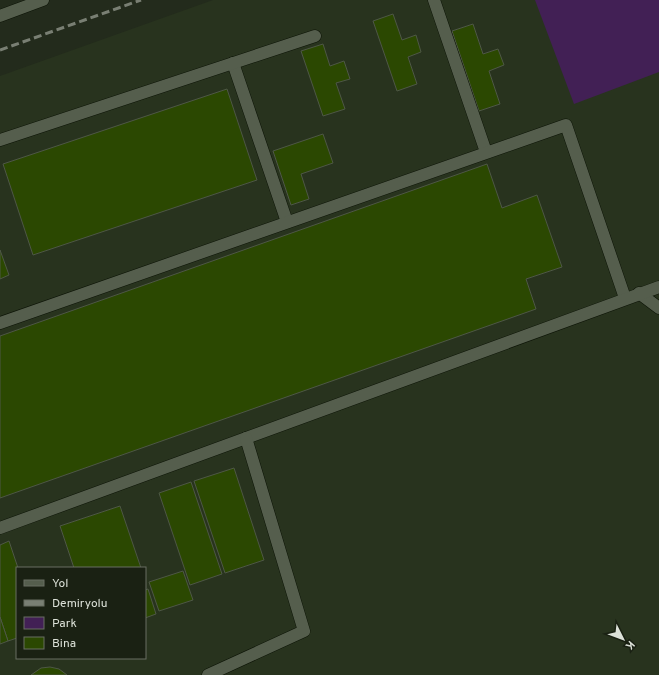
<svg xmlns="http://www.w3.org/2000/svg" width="659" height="675" viewBox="0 0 659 675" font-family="Overpass,sans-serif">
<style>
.built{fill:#28331e;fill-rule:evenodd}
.green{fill:#422055}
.building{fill:#2b4801;stroke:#4e5746}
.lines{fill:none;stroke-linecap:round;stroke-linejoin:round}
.street-casing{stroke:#0c1306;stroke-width:13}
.street{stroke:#555e4d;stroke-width:12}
.rail{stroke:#797f73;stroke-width:3;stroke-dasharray:8 4;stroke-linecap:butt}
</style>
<rect width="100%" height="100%" fill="#232b1c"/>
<path class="built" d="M213,0H659V675H0V76ZM17,568H145V658H17Z"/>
<path class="green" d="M535,0H659V72L574,104Z"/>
<g class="building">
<path d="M393,14L402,40L416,35L421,52L408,57L417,84L397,91L373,21Z"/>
<path d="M473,24L483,54L498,49L504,65L489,71L500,104L479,111L452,31Z"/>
<path d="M323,44L330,66L344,61L350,79L336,83L345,109L323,116L301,51Z"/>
<path d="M227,89L257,180L33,255L3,164Z"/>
<path d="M323,134L333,163L301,174L309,199L291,205L273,151Z"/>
<path d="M487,164L502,208L537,195L562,267L526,279L536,309L0,498V336Z"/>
<path d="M0,250L9,275L0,279Z"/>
<path d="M234,468L264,560L225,573L194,481Z"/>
<path d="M191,482L222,574L190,585L159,493Z"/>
<path d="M120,506L141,568H74L60,526Z"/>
<path d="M9,541L18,568L17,638L8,641L0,617V545Z"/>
<path d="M183,571L193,600L159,611L149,582Z"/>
<path d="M148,589L156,614L145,618V590Z"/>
<path d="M0,617L8,641L0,644Z"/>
<path d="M50,667L59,669L67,675H31L41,668Z"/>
</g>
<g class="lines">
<g class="street-casing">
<g id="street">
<path d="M434,0L486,152"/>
<path d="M0,16L43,0"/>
<path d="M233,63L287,222"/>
<path d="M0,140L315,36"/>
<path d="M639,293L659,308"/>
<path d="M0,323L566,125L625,298"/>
<path d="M0,528L659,287"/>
<path d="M208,675L304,631L246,438"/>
</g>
</g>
<use href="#street" class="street"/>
<path class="rail" d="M0,50L141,0"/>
</g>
<rect x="16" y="567" width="130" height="92" fill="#1a2113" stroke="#686e62"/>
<rect x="24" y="580" width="20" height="6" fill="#555e4d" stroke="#686e62"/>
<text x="52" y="587" font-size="12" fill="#dce1d8">Yol</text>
<rect x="24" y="600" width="20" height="6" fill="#797f73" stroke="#686e62"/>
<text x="52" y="607" font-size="12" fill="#dce1d8">Demiryolu</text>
<rect x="24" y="617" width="20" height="12" fill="#422055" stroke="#686e62"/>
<text x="52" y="627" font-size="12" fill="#dce1d8">Park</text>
<rect x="24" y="637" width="20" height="12" fill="#2b4801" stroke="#686e62"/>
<text x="52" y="647" font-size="12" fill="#dce1d8">Bina</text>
<g transform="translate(623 639) rotate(132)" stroke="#1a2113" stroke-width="3" paint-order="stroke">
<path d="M0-3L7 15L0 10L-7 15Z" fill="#dce1d8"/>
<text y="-6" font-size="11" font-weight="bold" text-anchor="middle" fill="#dce1d8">K</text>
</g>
</svg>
